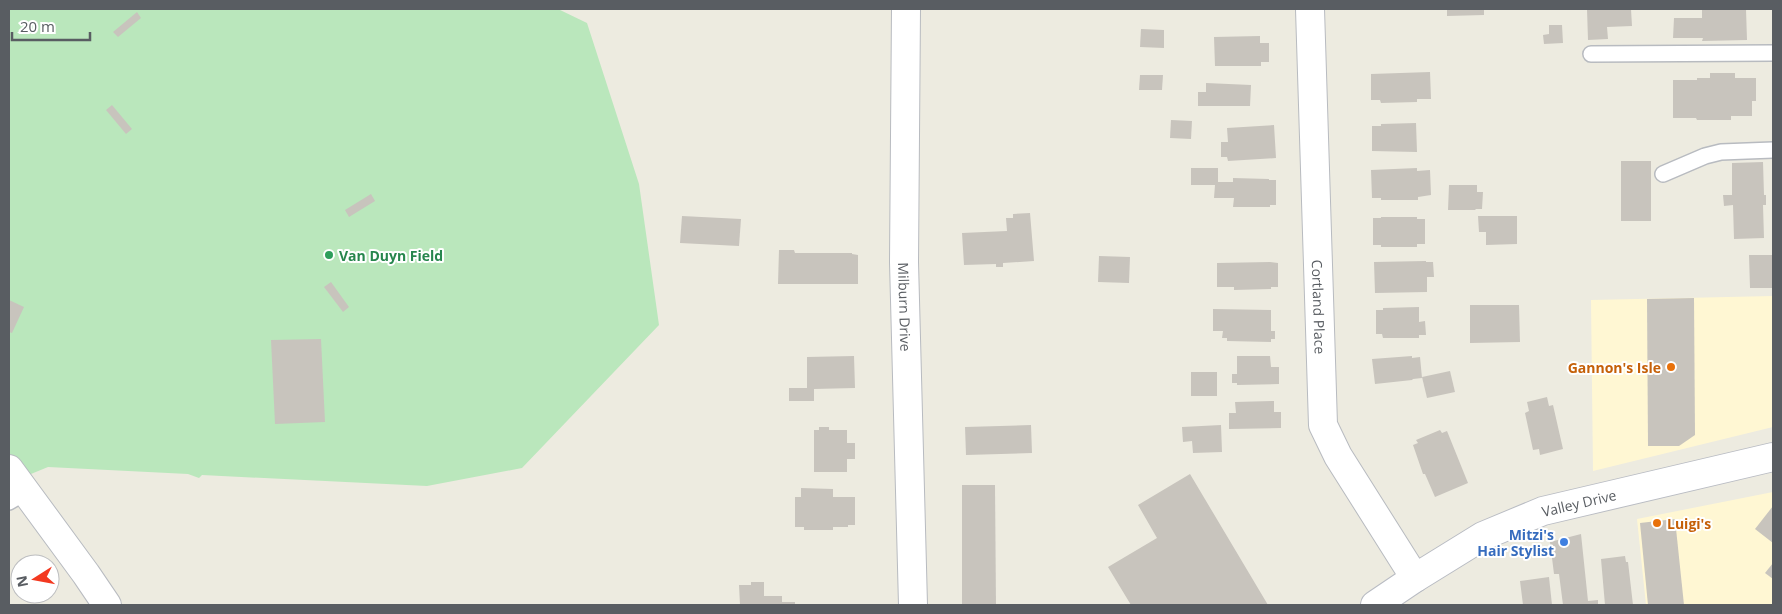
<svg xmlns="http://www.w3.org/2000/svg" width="1782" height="614" viewBox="0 0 1782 614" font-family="'Open Sans',sans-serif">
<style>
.commercial{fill:#fff7d3}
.green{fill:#bae7bc}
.building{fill:#c8c4bd}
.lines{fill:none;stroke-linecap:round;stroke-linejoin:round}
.lane-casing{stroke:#b8bbc0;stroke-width:18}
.street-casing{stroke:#b8bbc0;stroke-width:30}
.secondary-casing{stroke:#b9bcc3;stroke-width:30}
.lane{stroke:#fff;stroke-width:15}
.street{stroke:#fff;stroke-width:28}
.secondary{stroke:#fff;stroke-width:28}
.leisure-dot{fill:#2e9e5b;stroke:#fff;stroke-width:2}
.food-dot{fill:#e8710a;stroke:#fff;stroke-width:2}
.shop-dot{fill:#3f7fe0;stroke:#fff;stroke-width:2}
.labels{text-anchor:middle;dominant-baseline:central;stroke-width:4;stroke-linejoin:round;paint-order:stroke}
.leisure-label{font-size:14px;font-weight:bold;fill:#27864d;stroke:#fff;text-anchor:start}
.street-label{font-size:14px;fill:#595d62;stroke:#fff}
.food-label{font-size:14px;font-weight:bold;fill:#c56008;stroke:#fff;text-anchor:end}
.shop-label{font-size:14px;font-weight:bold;fill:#366cbe;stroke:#fff;text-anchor:end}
</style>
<rect width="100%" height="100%" fill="#edebe0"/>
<g class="commercial">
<path d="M1773,296V427L1593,471L1591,300Z"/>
<path d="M1773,492V605H1646L1637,519Z"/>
</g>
<path class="green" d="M9,9H558L587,23L639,184L659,325L522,468L427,486L202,475L199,478L188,474L48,467L9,483Z"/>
<g class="building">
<path d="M1447,9H1484V15L1447,16Z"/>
<path d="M1587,9H1631L1632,26L1607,27L1608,39L1588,40Z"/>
<path d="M1702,9H1746L1747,40L1702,41L1703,38H1673L1674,18H1702Z"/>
<path d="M137,12L141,18L118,37L113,32Z"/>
<path d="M1549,25H1562L1563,43L1544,44L1543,35L1549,34Z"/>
<path d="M1141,29L1164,30V48L1140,47Z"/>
<path d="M1260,36V43H1269V62H1261V66H1215L1214,37Z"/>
<path d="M1430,72L1431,99H1417V102L1381,103L1380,100H1371V74Z"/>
<path d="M1710,73H1735V78H1756V101H1752V116H1731V120H1697L1696,118H1673V80H1697V78H1710Z"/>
<path d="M1140,75H1163L1162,90H1139Z"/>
<path d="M1206,83L1251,85L1250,106H1198V92H1206Z"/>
<path d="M112,105L132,129L126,134L106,110Z"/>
<path d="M1171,120L1192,121L1191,139L1170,138Z"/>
<path d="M1416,123L1417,152L1372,151V126H1381V124Z"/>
<path d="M1274,125L1276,158L1228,161L1227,157H1221V142H1228L1227,128Z"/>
<rect x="1621" y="161" width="30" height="60"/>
<path d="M1763,162L1764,195H1766V205H1763L1764,238L1734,239L1733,205L1724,206L1723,195H1732V163Z"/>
<path d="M1191,168H1218V182H1233V178L1269,179V180H1276V205H1270V207H1233L1234,198H1214L1215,185H1191Z"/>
<path d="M1417,168V171L1430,170L1431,195L1418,197V200H1381V198H1372L1371,170Z"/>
<path d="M1449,185H1477V192H1483L1482,209H1476L1475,210H1448Z"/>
<path d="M371,194L375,201L349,217L345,210Z"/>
<path d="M1030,213L1034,261L1003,263V267H996V264L964,265L962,233L1007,231L1006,218H1013V214Z"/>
<path d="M682,216L741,219L739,246L680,243Z"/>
<path d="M1478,216H1517V244L1486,245V232H1479Z"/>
<path d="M1381,217H1417V219H1425V244H1417V247H1381V245H1373V218H1381Z"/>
<path d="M779,250H794L795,253H852V254L858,255V284H778Z"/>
<path d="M1749,255H1773V288H1750Z"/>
<path d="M1099,256L1130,257L1129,283L1098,282Z"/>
<path d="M1426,261V262H1433L1434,277H1427V292L1375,293L1374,262Z"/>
<path d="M1270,262L1278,263V287H1271V289L1234,290V287H1217V263Z"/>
<path d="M331,282L349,307L343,312L324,287Z"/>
<path d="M1694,298L1695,435L1679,446H1648L1647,299Z"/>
<path d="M9,300L24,307L12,333L9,332Z"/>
<path d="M1470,305H1519L1520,342L1470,343Z"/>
<path d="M1419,307V322L1425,321L1426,335H1419V338H1383L1382,334H1376V310H1383V308Z"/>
<path d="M1213,309L1271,310V331H1275V339H1271V342L1227,341V338H1222L1223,331H1213Z"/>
<path d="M321,339L325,422L275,424L271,340Z"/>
<path d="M854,356L855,388L814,389V401H789V388H807V357Z"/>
<path d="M1237,356H1270L1271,367H1279V384L1237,385V383H1232V374H1237Z"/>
<path d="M1412,356V358L1420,357L1422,378L1413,379L1412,380L1375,384L1372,359Z"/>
<path d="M1450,371L1455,392L1427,398L1422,377Z"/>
<rect x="1191" y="372" width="26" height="24"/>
<path d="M1547,397L1549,406L1553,405L1563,449L1540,455L1539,449L1533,450L1525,413L1529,411L1527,402Z"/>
<path d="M1274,401V412H1281V428L1229,429V413H1236L1235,402Z"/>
<path d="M1031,425L1032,453L966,455L965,427Z"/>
<path d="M1221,425L1222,452L1193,453L1192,441L1183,442L1182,427Z"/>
<path d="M819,427H829V430H847V443H855V459H847V472H814V430H819Z"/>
<path d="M1440,430L1442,433L1447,431L1468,483L1435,497L1425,474H1423L1413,445L1418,443L1416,440Z"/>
<path d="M1190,474L1268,605H1131L1108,567L1157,538L1138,505Z"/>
<path d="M962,485H995L996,605H962Z"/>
<path d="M801,488L833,489V497H855V525H848V527H833V530H804V527H795V497H801Z"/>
<path d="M1773,506V543L1755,529Z"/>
<path d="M1675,519L1684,605H1648L1640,523Z"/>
<path d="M1581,534L1588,601L1598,600V605H1563L1559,574H1554L1550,542Z"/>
<path d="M1625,556L1626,562H1628L1633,605H1605L1601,559Z"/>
<path d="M1773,563V579L1765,573Z"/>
<path d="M1549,577L1552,605H1523L1520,581Z"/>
<path d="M751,582H764V596H782V602H795V605H740L739,585H751Z"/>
</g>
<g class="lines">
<g class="lane-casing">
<g id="lane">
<path d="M1591,54L1773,53"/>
<path d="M1663,174L1705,156L1721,152L1773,150"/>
<path d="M9,502L26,492"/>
</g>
</g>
<g class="street-casing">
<g id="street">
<path id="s1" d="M906,9L904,262L913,605"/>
<path id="s2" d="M1310,9L1323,425L1338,456L1415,578"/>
<path d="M9,469L86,574L107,605"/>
</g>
</g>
<g class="secondary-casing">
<g id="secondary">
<path id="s3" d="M1375,605L1415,578L1483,536L1543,511L1773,457"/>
</g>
</g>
<use href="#lane" class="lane"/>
<use href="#street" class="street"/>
<use href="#secondary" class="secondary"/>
</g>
<circle class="leisure-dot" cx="329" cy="255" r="5"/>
<g class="food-dot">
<circle cx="1671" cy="367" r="5"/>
<circle cx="1657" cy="523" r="5"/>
</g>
<circle class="shop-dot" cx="1564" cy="542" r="5"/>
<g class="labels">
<g class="leisure-label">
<text x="339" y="255">Van Duyn Field</text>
</g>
<g class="street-label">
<text stroke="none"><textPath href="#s2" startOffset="298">Cortland Place</textPath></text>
<text stroke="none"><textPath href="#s1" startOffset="298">Milburn Drive</textPath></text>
<text stroke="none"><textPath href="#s3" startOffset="230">Valley Drive</textPath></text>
</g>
<g class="food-label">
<text x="1661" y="367">Gannon's Isle</text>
<text x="1667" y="523" text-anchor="start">Luigi's</text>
</g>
<g class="shop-label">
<text x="1554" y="534">Mitzi's<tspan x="1554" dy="16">Hair Stylist</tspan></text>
</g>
</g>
<rect width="1782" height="614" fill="none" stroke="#595d62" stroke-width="20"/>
<g transform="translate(35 579) rotate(259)"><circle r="24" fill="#ffffff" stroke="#bdbec0"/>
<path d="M0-4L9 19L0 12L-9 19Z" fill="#f33920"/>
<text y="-8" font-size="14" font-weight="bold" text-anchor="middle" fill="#595d62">N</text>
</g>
<path d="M12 32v8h78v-8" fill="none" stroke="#595d62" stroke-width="2.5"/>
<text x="20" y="32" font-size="15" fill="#595d62" stroke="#ffffff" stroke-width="4" paint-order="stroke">20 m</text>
</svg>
